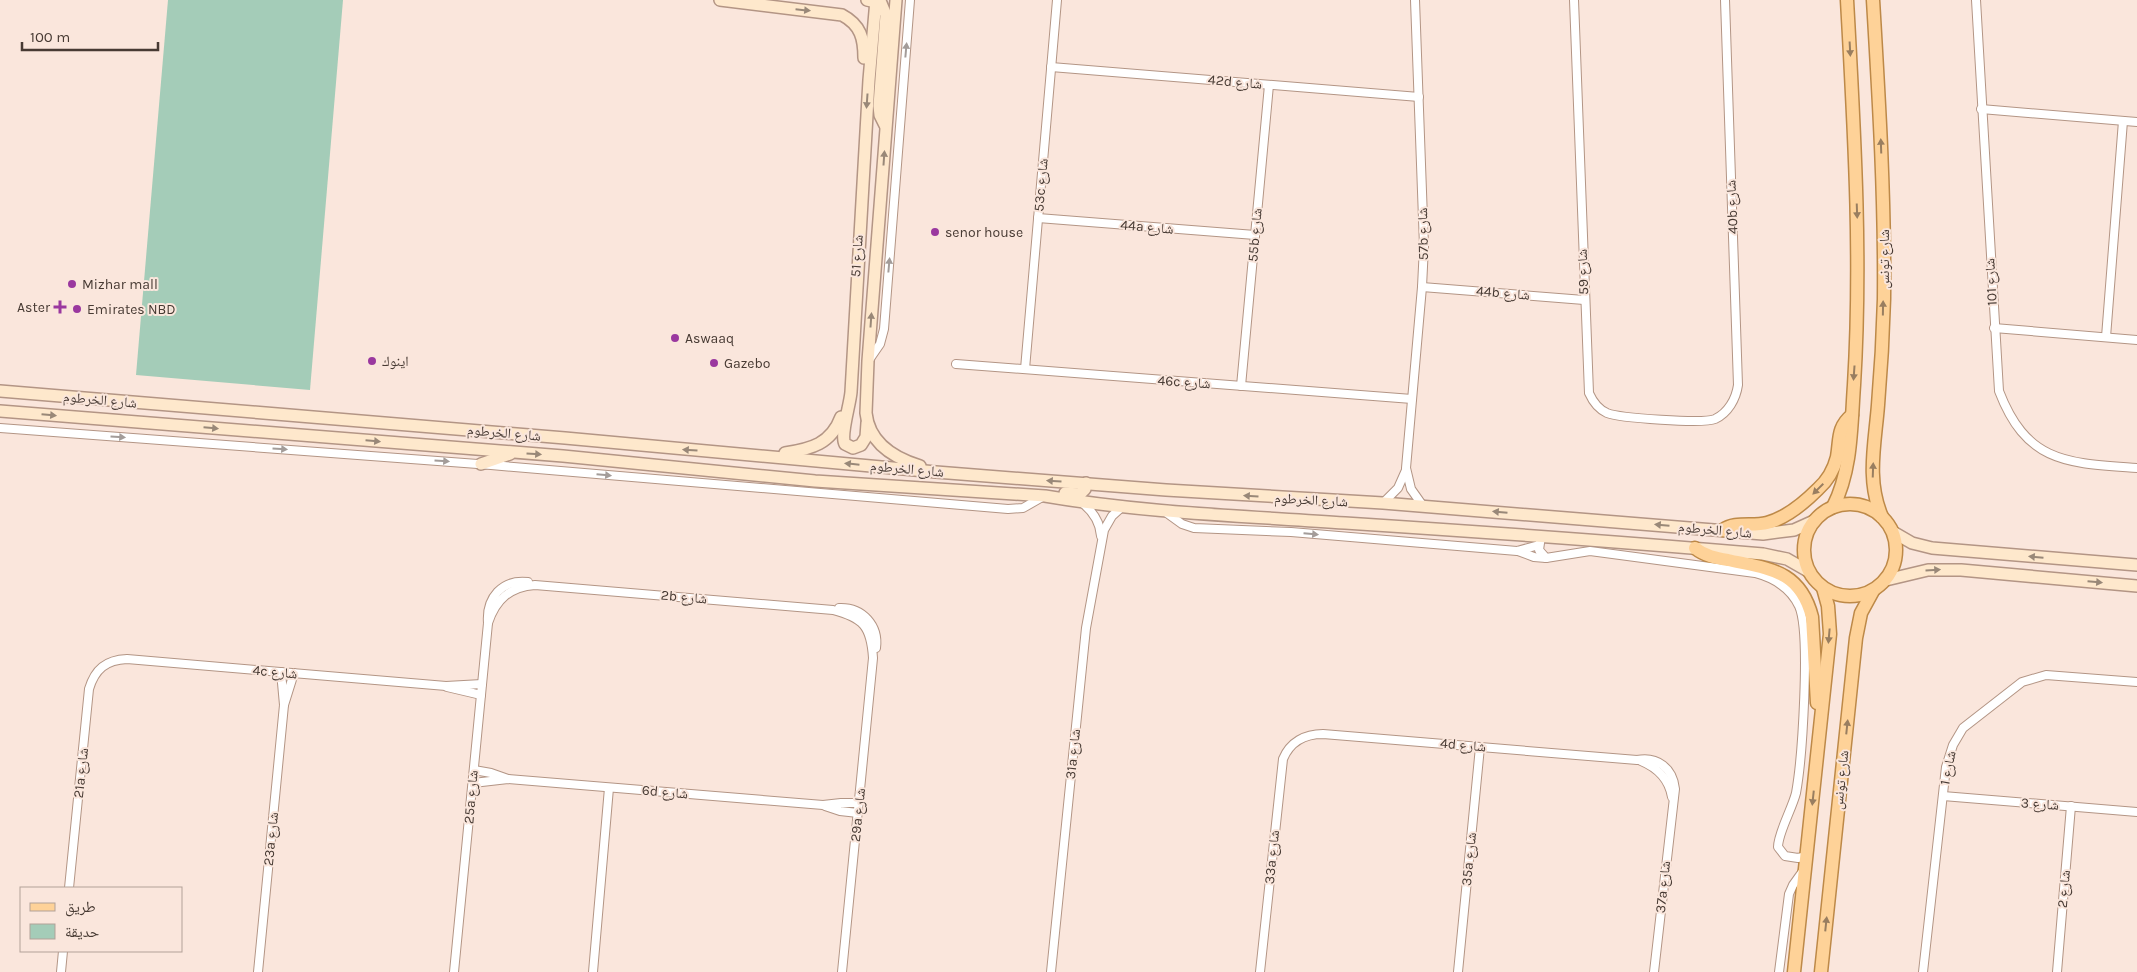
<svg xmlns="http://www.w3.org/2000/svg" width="2137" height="972" viewBox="0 0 2137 972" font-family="Karla,'Noto Naskh Arabic',sans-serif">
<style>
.green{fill:#a4ccb8}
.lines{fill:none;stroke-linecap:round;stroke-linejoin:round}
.street-casing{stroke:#b39585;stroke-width:10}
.secondary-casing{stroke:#b39585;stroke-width:14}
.primary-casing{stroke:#bd8948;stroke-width:15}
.street{stroke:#fff;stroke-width:8}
.secondary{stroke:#fee8cc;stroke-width:11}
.primary{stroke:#fed298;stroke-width:12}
.oneway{fill:#998878}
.oneway2{fill:#997e60}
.oneway3{fill:#a39c99}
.poi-dot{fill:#9a389f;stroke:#fae6dc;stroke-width:2}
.labels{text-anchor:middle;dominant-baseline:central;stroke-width:4;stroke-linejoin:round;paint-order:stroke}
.street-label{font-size:14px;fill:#473a33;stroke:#fae6dc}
.poi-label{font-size:14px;fill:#473a33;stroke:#fae6dc;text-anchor:start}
</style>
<rect width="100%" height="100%" fill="#fae6dc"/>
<path class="green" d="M168,0H343L310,390L136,375Z"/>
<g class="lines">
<g class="street-casing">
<g id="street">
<path d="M1415,0L1424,246L1422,287L1406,468L1411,489L1423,506"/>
<path d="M1574,0L1589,393C1593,402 1598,409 1607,413C1619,418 1703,424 1715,419C1728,413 1736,399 1738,385L1725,0"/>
<path d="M1976,0L1999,391C2027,464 2068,463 2137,468"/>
<path d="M1051,67L1419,97"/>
<path d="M1981,109L2137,122"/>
<path d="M1038,218L1255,235"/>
<path d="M1422,287L1584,300"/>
<path d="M1994,328L2137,340"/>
<path d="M2106,337L2123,121"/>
<path d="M869,360L880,344L884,329L910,0"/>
<path d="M956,364L1412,399"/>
<path d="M1025,369L1057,0"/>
<path d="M1241,386L1269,85"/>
<path d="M0,428L491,465L1008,509L1023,508L1044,496"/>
<path d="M1081,502C1093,511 1100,521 1101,536"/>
<path d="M1383,503L1398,488L1406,470"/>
<path d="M1164,511L1182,524L1194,528L1291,532L1517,551L1539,545"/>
<path d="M1541,536L1539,550L1546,558L1590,551L1755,573C1774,578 1790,587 1799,606C1811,633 1802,760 1796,793C1792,809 1778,833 1778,847L1785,856L1798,858L1807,856"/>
<path d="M1518,551L1534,557L1546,558"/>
<path d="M839,608C863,607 879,626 876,648"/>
<path d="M488,623C496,599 510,587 535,585L833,610C863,618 871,626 873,658L842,972"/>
<path d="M447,687L481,695"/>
<path d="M284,705L294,673"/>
<path d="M1641,761C1658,768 1669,779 1672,797"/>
<path d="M474,770L491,773L508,779"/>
<path d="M473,783L508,779L823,805L841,803H859"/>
<path d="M1943,796L2137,812"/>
<path d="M825,806L840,811L858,813"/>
<path d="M69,888L89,689C95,669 106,660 127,659L446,686L482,684"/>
<path d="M61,972L63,951"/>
<path d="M258,972L284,705L281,672"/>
<path d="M454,972L488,623C486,598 502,579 528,582"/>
<path d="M593,972L609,788"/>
<path d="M1051,972L1086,628L1104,530L1112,516L1123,506"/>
<path d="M1260,972L1283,759C1290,742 1305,734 1323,734L1637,760C1657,756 1673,768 1675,789L1654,972"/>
<path d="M1458,972L1480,747"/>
<path d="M1779,972L1789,894L1793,885L1803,871"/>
<path d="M1923,972L1946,767L1953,745L1963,728L2022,682L2046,675L2137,682"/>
<path d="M2057,972L2071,806"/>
</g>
</g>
<g class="secondary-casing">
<g id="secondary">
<path d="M720,0L842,15C861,25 864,39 864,58"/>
<path d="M867,0L881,3L886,15L879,106L880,115L885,125"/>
<path d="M896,0L868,361L866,413C869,443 894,458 920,466"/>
<path d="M0,391L565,438L936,472L1166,490L1383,503L1763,534L1794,530L1814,521"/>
<path d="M0,411L563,456L815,481L1045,496C1144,513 1245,516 1345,523C1484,532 1624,542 1763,554L1787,559L1808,571"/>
<path d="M867,423L866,437L861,445L853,448L845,444C840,435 850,405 851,392L869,80L876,0"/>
<path d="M785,453C811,449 831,444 841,417"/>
<path d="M481,464L510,454"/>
<path d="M1065,493L1080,494L1085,489L1086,483"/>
<path d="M1893,532L1912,543L1932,548L2137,565"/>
<path d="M1886,580L1928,570H1961L2137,586"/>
</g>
</g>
<g class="primary-casing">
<g id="primary">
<path d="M1873,0C1879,100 1885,199 1884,299C1883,335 1881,370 1878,405C1875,444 1866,480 1882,517"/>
<circle cx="1850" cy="550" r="46"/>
<path d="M1833,507C1852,470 1851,426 1854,385C1862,256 1854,128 1847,0"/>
<path d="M1723,530C1735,521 1753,527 1767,523C1786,518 1804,503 1818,489C1827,481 1834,469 1837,457C1840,440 1837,427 1852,415"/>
<path d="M1695,548C1705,556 1716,558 1728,560C1769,569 1800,570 1812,617L1817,703"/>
<path d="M1794,972L1830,634L1828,606L1823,588"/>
<path d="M1821,972L1856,638L1861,613L1873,591"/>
</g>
</g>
<use href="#street" class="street"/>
<use href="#secondary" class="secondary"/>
<use href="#primary" class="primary"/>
</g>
<defs><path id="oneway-solid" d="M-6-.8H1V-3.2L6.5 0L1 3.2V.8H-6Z" transform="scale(1.25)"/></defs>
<g class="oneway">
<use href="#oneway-solid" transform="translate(803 10) rotate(6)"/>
<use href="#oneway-solid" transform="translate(867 101) rotate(94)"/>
<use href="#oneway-solid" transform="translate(884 158) rotate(-86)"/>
<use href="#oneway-solid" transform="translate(871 320) rotate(-86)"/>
<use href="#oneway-solid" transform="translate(49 415) rotate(5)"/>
<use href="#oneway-solid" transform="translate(211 428) rotate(5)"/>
<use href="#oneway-solid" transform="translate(373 441) rotate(5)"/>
<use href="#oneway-solid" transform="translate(690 450) rotate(-176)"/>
<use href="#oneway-solid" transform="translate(534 454) rotate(4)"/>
<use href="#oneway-solid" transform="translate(852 464) rotate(-174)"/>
<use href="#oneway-solid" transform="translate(1054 481) rotate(-176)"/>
<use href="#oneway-solid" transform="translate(1251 496) rotate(-176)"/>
<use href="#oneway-solid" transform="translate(1500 512) rotate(-175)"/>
<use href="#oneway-solid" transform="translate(1662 525) rotate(-175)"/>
<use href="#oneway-solid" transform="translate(2036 557) rotate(-175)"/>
<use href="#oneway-solid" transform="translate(1933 570) rotate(-3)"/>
<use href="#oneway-solid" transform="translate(2095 582) rotate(5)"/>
</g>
<g class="oneway2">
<use href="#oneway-solid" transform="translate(1850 49) rotate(87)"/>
<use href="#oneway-solid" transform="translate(1881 146) rotate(-92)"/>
<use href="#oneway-solid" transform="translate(1857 211) rotate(88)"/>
<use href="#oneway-solid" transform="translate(1883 308) rotate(-89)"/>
<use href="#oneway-solid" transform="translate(1854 373) rotate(94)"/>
<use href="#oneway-solid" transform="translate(1873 470) rotate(-88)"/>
<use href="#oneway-solid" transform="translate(1818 489) rotate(135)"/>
<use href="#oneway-solid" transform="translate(1829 636) rotate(95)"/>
<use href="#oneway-solid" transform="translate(1847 727) rotate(-84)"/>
<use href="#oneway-solid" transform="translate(1813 798) rotate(96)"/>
<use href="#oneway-solid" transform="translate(1826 924) rotate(-84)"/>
</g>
<g class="oneway3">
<use href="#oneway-solid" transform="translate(906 50) rotate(-85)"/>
<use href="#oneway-solid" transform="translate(889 265) rotate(-85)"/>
<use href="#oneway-solid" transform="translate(118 437) rotate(4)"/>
<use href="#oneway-solid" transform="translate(280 449) rotate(4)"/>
<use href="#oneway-solid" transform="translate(442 461) rotate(4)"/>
<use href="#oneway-solid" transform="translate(604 475) rotate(5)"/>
<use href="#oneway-solid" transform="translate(1311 534) rotate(5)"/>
</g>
<g class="poi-dot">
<circle cx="935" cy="232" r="5"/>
<circle cx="72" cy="284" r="5"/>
<path d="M57.5 299.5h5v5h5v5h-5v5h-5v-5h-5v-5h5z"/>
<circle cx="77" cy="309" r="5"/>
<circle cx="675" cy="338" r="5"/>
<circle cx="372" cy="361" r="5"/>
<circle cx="714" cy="363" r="5"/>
</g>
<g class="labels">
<g class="street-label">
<text transform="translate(1235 82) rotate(5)">42d شارع</text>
<text transform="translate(1041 185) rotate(-85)">53c شارع</text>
<text transform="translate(1732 207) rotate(-92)">40b شارع</text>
<text transform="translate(1147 227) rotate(5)">44a شارع</text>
<text transform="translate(1423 234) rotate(-91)">57b شارع</text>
<text transform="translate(1255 235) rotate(-85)">55b شارع</text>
<text transform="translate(857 256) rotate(-86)">شارع 51</text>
<text transform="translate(1884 259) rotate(-90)">شارع تونس</text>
<text transform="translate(1583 272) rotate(-92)">شارع 59</text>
<text transform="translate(1991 282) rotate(-93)">شارع 101</text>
<text transform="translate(1503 293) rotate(5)">44b شارع</text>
<text transform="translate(1184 382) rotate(4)">46c شارع</text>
<text transform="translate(100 400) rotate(5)">شارع الخرطوم</text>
<text transform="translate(504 433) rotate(5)">شارع الخرطوم</text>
<text transform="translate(907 469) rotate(5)">شارع الخرطوم</text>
<text transform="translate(1311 500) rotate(3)">شارع الخرطوم</text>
<text transform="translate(1715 530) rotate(5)">شارع الخرطوم</text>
<text transform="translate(684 597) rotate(5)">2b شارع</text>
<text transform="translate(275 672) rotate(5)">4c شارع</text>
<text transform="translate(1463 745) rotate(5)">4d شارع</text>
<text transform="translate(1073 754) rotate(-84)">31a شارع</text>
<text transform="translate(1948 768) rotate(-79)">شارع 1</text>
<text transform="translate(81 773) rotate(-84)">21a شارع</text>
<text transform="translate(1841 780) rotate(-84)">شارع تونس</text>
<text transform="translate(665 792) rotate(5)">6d شارع</text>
<text transform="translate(471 797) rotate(-85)">25a شارع</text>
<text transform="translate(2040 804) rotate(4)">شارع 3</text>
<text transform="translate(858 815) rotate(-84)">29a شارع</text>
<text transform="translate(271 839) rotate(-84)">23a شارع</text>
<text transform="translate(1272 857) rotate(-84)">33a شارع</text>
<text transform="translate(1469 859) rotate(-84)">35a شارع</text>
<text transform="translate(1663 887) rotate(-84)">37a شارع</text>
<text transform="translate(2064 889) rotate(-85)">شارع 2</text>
</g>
<g class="poi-label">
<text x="945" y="232">senor house</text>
<text x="82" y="284">Mizhar mall</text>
<text x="50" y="307" text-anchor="end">Aster</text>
<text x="87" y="309">Emirates NBD</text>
<text x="685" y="338">Aswaaq</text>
<text x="382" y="361">اينوك</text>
<text x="724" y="363">Gazebo</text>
</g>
</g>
<rect x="20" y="887" width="162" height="65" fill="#fae6dc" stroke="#b2a198"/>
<rect x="30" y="903" width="25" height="8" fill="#fed298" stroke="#b2a198"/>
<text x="65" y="912" font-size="15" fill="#473a33">طريق</text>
<rect x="30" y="924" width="25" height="15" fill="#a4ccb8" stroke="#b2a198"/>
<text x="65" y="937" font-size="15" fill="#473a33">حديقة</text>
<path d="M22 42v8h136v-8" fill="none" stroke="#473a33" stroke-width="2.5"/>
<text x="30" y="42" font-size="15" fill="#473a33" stroke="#fae6dc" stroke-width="4" paint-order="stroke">100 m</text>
</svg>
